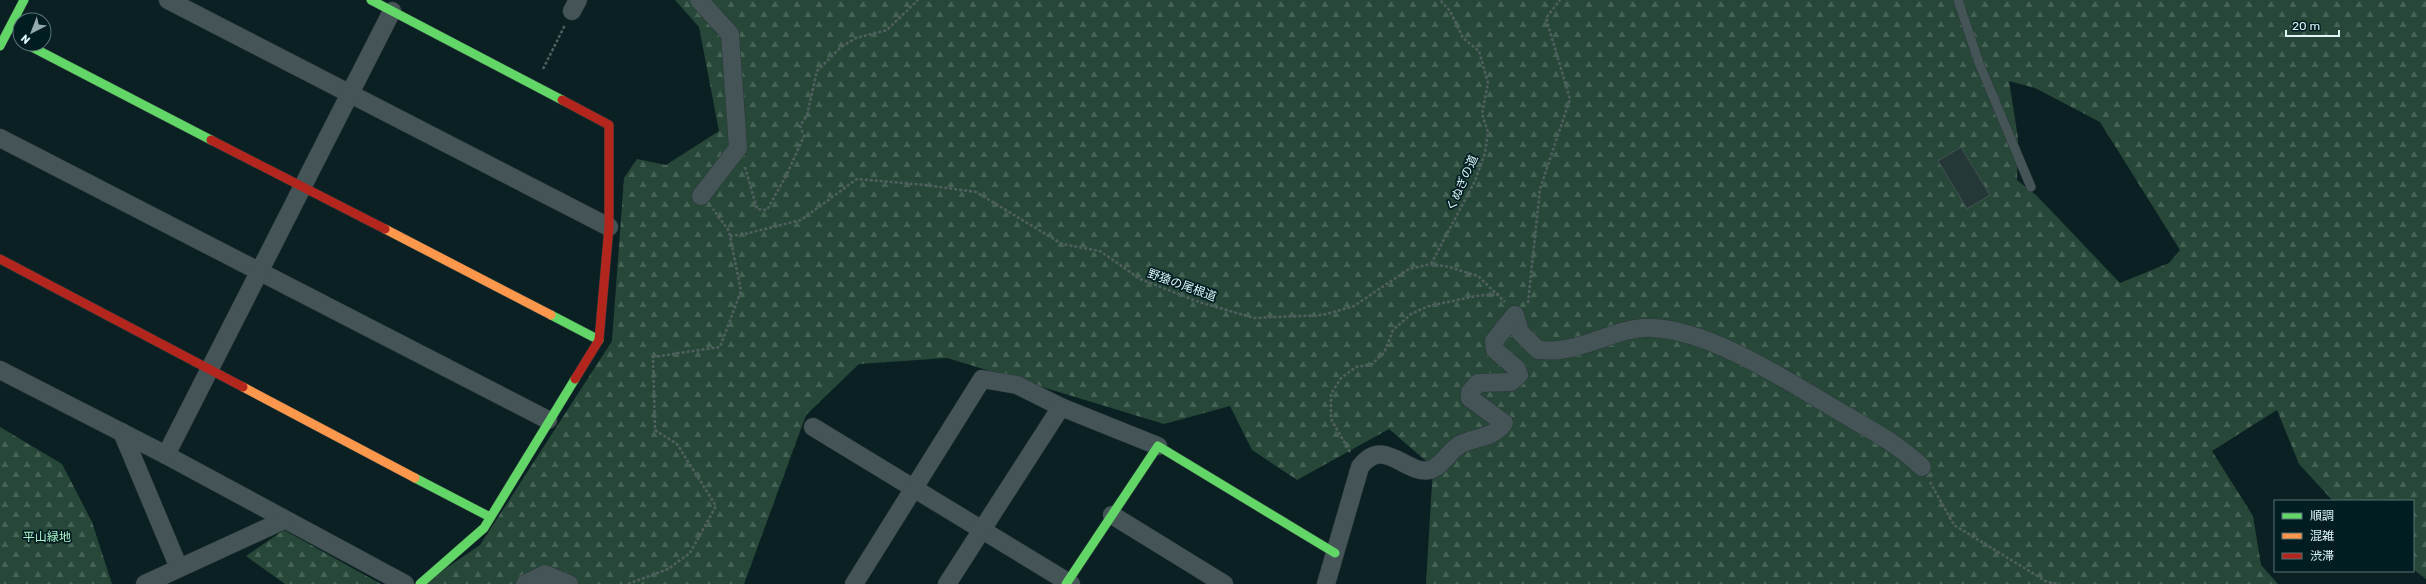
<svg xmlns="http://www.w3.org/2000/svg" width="2426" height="584" viewBox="0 0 2426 584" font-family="Rubik,'Noto Sans JP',sans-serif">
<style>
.forest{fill:url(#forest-firs);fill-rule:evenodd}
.building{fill:#263737;stroke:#425353}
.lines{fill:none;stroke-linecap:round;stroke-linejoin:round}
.lane-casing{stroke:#2a3839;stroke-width:10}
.street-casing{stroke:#2a3839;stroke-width:19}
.fast-casing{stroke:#2a3839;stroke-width:10}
.slow-casing{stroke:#2a3839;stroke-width:10}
.jam-casing{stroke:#2a3839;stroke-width:10}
.path{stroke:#515f60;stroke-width:2.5;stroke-dasharray:3 2;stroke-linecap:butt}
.lane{stroke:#455456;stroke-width:9}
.street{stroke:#455456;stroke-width:18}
.fast{stroke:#63d668;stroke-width:9}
.slow{stroke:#ff974d;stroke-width:9}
.jam{stroke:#b3261e;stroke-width:9}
.labels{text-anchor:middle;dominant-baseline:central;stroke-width:3.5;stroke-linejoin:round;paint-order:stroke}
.street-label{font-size:12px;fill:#dff5f8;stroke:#001d21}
.park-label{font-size:12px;fill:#adf8cd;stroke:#001d21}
</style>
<defs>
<pattern id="forest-firs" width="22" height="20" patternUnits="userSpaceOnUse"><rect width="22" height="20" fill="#274838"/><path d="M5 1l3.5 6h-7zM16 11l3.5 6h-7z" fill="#466356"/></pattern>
</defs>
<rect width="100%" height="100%" fill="#0a2022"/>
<g class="forest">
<path d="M675,0H2426V579L2413,569V501H2333L2299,464L2277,410L2212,451L2253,516L2261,565L2278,584H1426L1433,467L1389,429L1297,480L1252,450L1230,406L1164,424L947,358L859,364L806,415L744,584H423L480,545L612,341L624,178L637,159L666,165L719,131L699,27ZM2009,81L2035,88L2100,122L2180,250L2169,263L2120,283L2037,196L2017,180L2018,138Z"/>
<path d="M0,427L62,464L92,522L112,584H0Z"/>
<path d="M284,530L381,584H285L246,556Z"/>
</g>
<path class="building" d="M1961,147L1990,195L1967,209L1938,161Z"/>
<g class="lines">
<g class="lane-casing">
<path id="lane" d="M1958,0L1979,63L2031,187"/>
</g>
<g class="street-casing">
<g id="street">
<path d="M168,0L609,227"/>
<path d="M699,0L730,34L738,148L701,196"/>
<path d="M572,11L578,0"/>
<path d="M0,138L548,420"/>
<path d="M1515,315L1520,332L1538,350C1545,350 1553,351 1559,350C1591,347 1621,326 1653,328C1712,331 1786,380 1837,410C1867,428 1897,443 1922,467"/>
<path d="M0,370L166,455L405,584"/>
<path d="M813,427L1071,584"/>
<path d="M122,432L179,568"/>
<path d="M166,455L392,11"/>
<path d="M1112,515L1224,584"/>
<path d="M145,584L284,520"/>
<path d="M525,584L545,574L569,584"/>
<path d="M854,584L982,379L1017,385L1061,407"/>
<path d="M947,584L1061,407L1158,446"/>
<path d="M1326,584L1360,467C1384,435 1405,475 1430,470C1442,467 1450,449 1461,444C1476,437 1494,438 1504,423L1470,398V392L1478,383L1511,382L1519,375L1516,368L1495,350L1494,341L1515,315"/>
</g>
</g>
<g class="fast-casing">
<g id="fast">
<path d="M371,0L562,100"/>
<path d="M26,44L211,140"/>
<path d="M0,46L24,0"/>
<path d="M551,315L599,340"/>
<path d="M415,478L490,517"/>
<path d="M420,584L484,528L575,379"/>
<path d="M1066,584L1158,446L1335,553"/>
</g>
</g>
<g class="slow-casing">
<g id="slow">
<path d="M385,229L551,315"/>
<path d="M243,387L415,478"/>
</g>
</g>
<g class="jam-casing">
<g id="jam">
<path d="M562,100L609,125V227L599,340L575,379"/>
<path d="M211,140L385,229"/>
<path d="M0,259L243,387"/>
</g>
</g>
<g class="path">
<path d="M543,69L565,25"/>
<path d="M745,167L757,209L767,210L787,174L804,136L800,126L807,115L817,71L841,47L856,38L887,30L918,0"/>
<path d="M730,236L745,234L801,220L857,179L925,185L976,192L1062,244L1100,251L1140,279L1199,302L1254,318L1323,315L1354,306L1409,269L1431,264L1449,267L1478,276L1505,302"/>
<path d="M1431,264L1475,181L1485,153L1488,132L1482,114L1488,83L1479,51L1463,38L1450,11L1440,0"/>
<path d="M1528,303L1540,189L1570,99L1546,18L1560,0"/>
<path d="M1350,452L1331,419V394L1341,378L1356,367L1372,364L1384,353L1393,330L1411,314L1429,306L1476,296L1499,294"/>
<path d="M1930,482L1954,525L2047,582L2060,584"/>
<path d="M628,584L668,569L690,553L716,506L677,444L655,430L653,357L720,347L741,291L729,231L713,209"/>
</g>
<use href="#lane" class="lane"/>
<use href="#street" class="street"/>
<use href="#fast" class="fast"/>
<use href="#slow" class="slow"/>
<use href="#jam" class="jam"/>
</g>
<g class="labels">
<g class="street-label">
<text transform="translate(1462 183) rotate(-66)">くぬぎの道</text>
<text transform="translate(1182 285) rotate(20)">野猿の尾根道</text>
</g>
<g class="park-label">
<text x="47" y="537">平山緑地</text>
</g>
</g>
<rect x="2274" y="500" width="140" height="72" fill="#001d21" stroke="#597377"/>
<rect x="2282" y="513" width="20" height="6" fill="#63d668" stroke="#597377"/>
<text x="2310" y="520" font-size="12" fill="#dff5f8">順調</text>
<rect x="2282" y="533" width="20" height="6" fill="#ff974d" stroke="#597377"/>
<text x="2310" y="540" font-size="12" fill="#dff5f8">混雑</text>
<rect x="2282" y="553" width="20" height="6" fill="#b3261e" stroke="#597377"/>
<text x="2310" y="560" font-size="12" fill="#dff5f8">渋滞</text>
<g transform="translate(32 32) rotate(222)"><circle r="19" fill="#001d21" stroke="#597377"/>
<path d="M0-3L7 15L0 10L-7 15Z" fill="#94aaad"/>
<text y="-6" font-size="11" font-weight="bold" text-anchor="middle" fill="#dff5f8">N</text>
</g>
<path d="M2286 30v6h53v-6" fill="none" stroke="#dff5f8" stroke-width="2"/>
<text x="2292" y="30" font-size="12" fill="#dff5f8" stroke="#001d21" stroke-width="3" paint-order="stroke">20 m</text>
</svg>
